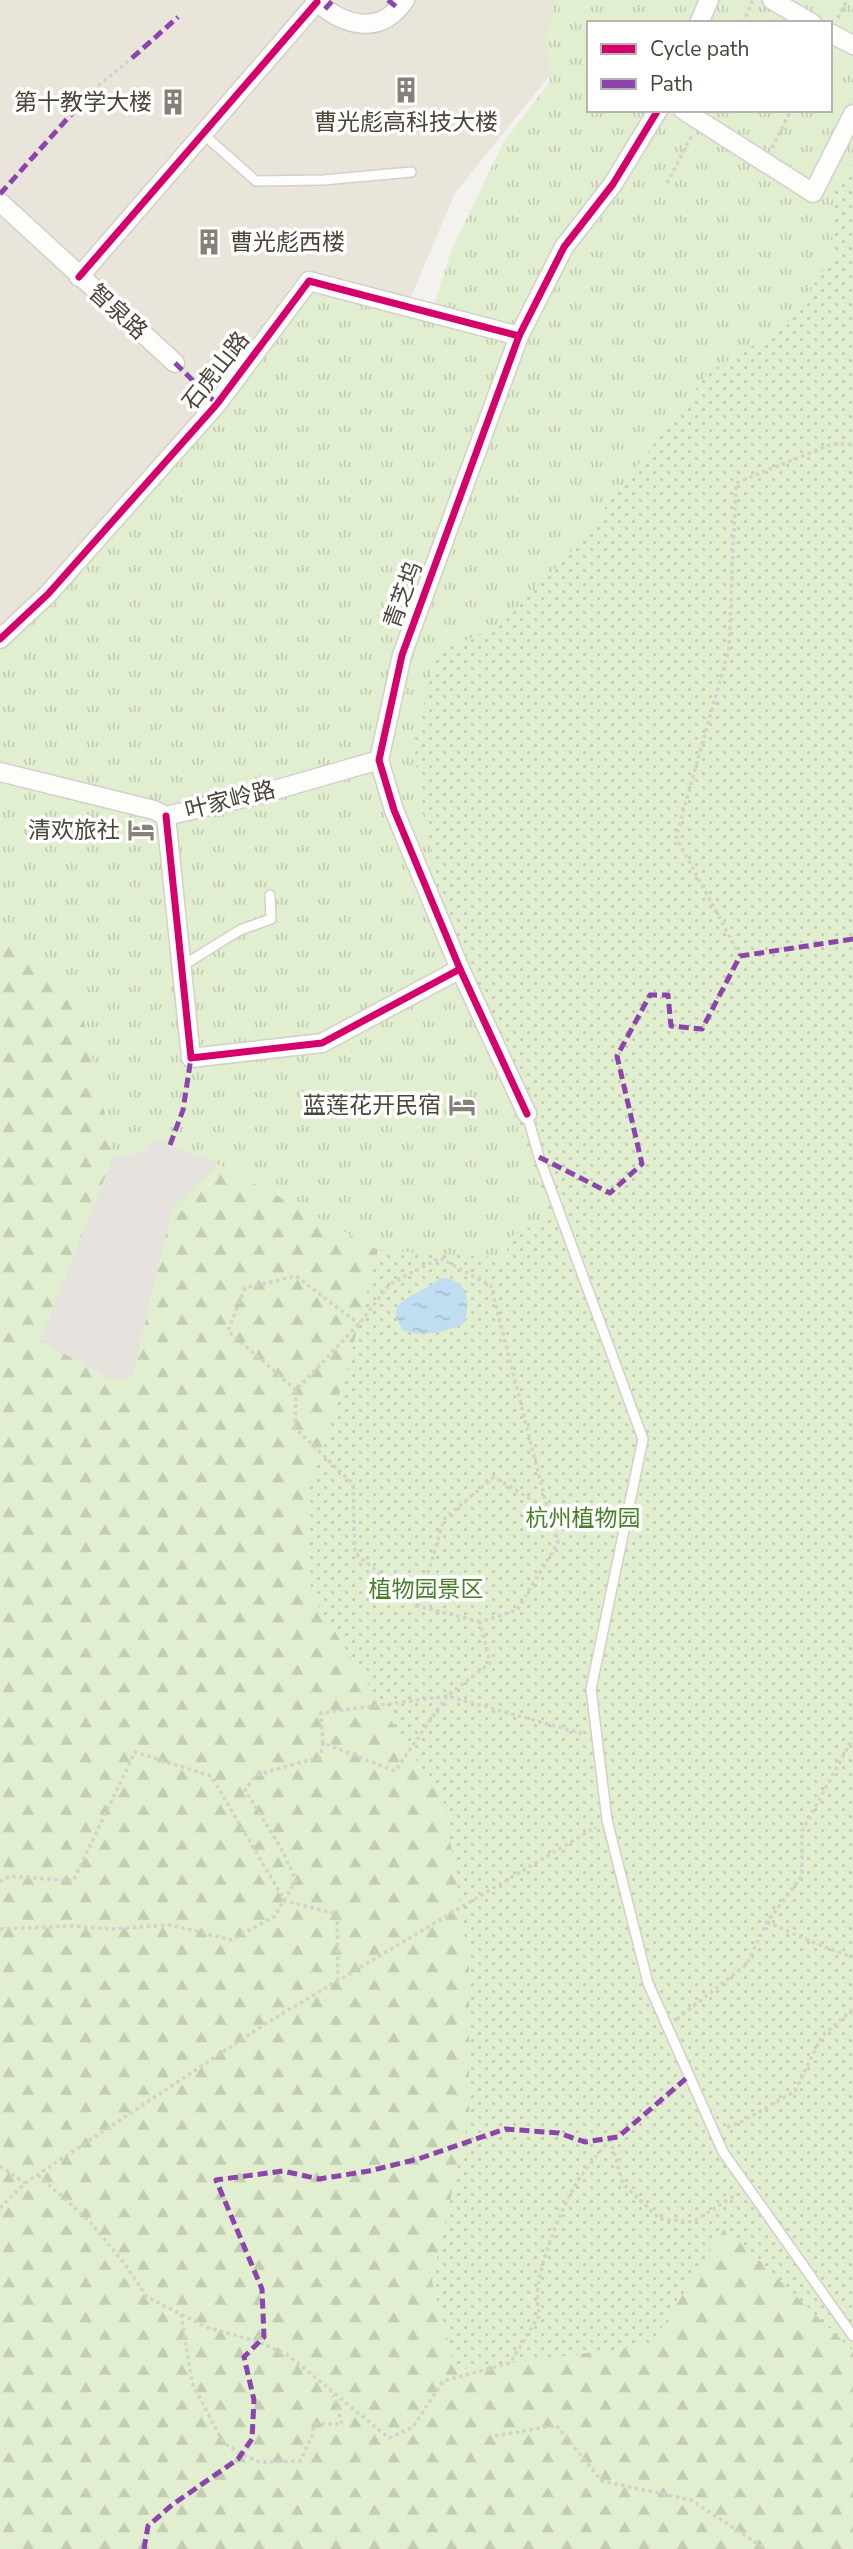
<svg xmlns="http://www.w3.org/2000/svg" width="853" height="2549" viewBox="0 0 853 2549" font-family="'Nunito Sans','Noto Sans SC',sans-serif">
<style>
.education{fill:#eae5da}
.grass{fill:url(#grass-tufts);fill-rule:evenodd}
.forest{fill:url(#forest-firs)}
.garden{fill:url(#garden-dots)}
.parking{fill:#e6e3df}
.water{fill:url(#water-ripples)}
.lines{fill:none;stroke-linecap:round;stroke-linejoin:round}
.lane-casing{stroke:#d2d0cb;stroke-width:12}
.street-casing{stroke:#d2d0cb;stroke-width:21}
.path{stroke:#d3d2cc;stroke-width:3.5;stroke-dasharray:3.5 3.5;stroke-linecap:butt}
.lane{stroke:#fdfdfc;stroke-width:9}
.street{stroke:#fdfdfc;stroke-width:18}
.quiet{stroke:#8e44ad;stroke-width:5;stroke-dasharray:10 5;stroke-linecap:butt}
.cycleway-casing{stroke:#fff;stroke-width:11}
.cycleway{stroke:#d6006c;stroke-width:7}
.labels{text-anchor:middle;dominant-baseline:central;stroke-width:7;stroke-linejoin:round;paint-order:stroke}
.poi-label{font-size:23px;fill:#4b4439;stroke:#fff;text-anchor:end}
.street-label{font-size:23px;fill:#4b4439;stroke:#fff}
.park-label{font-size:23px;fill:#4a7f2a;stroke:#fff}
</style>
<defs>
<pattern id="grass-tufts" width="24" height="20" patternUnits="userSpaceOnUse" patternTransform="scale(1.75)"><rect width="24" height="20" fill="#e1eecf"/><path d="M3 7l-1-3M5 7V3M7 7l1-3M15 17l-1-3M17 17v-4M19 17l1-3" fill="none" stroke="#c3cdb2"/></pattern>
<pattern id="forest-firs" width="22" height="20" patternUnits="userSpaceOnUse" patternTransform="scale(1.75)"><rect width="22" height="20" fill="#e1eecf"/><path d="M5 1l3.5 6h-7zM16 11l3.5 6h-7z" fill="#c3cdb2"/></pattern>
<pattern id="garden-dots" width="8" height="8" patternUnits="userSpaceOnUse" patternTransform="scale(1.75)"><rect width="8" height="8" fill="#e1eecf"/><path d="M2 2h.1M6 6h.1" fill="none" stroke="#c3cdb2" stroke-width="1.8" stroke-linecap="round"/></pattern>
<pattern id="water-ripples" width="26" height="14" patternUnits="userSpaceOnUse" patternTransform="scale(1.75)"><rect width="26" height="14" fill="#c0ddf1"/><path d="M2 4q2-2 4 0t4 0M15 11q2-2 4 0t4 0" fill="none" stroke="#a6bfcf"/></pattern>
</defs>
<rect width="100%" height="100%" fill="#f4f2ee"/>
<path class="education" d="M0,0H611L589,23V27L455,193L411,297L306,273L206,405L35,596L0,632Z"/>
<path class="grass" d="M555,0H853V2549H0V629L151,473L295,280L430,318L451,251L504,141L550,82L545,40ZM589,23H830V110H589Z"/>
<path class="forest" d="M0,939L77,990L114,1155L40,1339L132,1377L172,1208L218,1164L378,1250L345,1377L307,1495L311,1594L445,1805L469,1965V2116L432,2282L650,2345L725,2227L853,2351V2549H0Z"/>
<path class="garden" d="M853,163V2351L725,2227L651,2345L456,2370L432,2282L469,2116V1965L445,1805L311,1594L307,1495L345,1377L378,1250L506,1258L509,1237L549,1218L539,1184L443,921L413,746L437,653L501,625L575,547L709,372L790,323L832,256L833,188Z"/>
<path class="parking" d="M157,1140L218,1164L172,1209L132,1378L111,1380L40,1340L114,1155L137,1154Z"/>
<path class="water" d="M441,1278C468,1279 470,1300 465,1322C451,1332 421,1337 404,1331C385,1304 404,1301 422,1290C429,1287 435,1282 441,1278Z"/>
<g class="lines">
<g class="lane-casing">
<g id="lane">
<path d="M203,134L256,181L323,180L411,172"/>
<path d="M182,966L240,930L271,919L270,895"/>
<path d="M527,1114L539,1157L643,1439L591,1689L607,1820L648,1983L723,2152L853,2336"/>
</g>
</g>
<g class="street-casing">
<g id="street">
<path d="M315,0C343,26 380,37 405,0"/>
<path d="M772,0L812,23"/>
<path d="M699,23L709,0"/>
<path d="M830,33L853,45"/>
<path d="M683,110L813,193L853,114"/>
<path d="M0,202L175,363"/>
<path d="M79,277L317,2"/>
<path d="M0,639L48,594L217,404L309,281L519,336"/>
<path d="M0,772L154,810L166,816L261,794L379,760"/>
<path d="M166,816L191,1058L322,1043L460,969"/>
<path d="M527,1114L460,969L394,810L379,760L402,655L519,336L564,247L613,184L658,110"/>
</g>
</g>
<g class="path">
<path d="M838,18L847,0"/>
<path d="M743,23L753,0"/>
<path d="M93,90L132,58"/>
<path d="M772,148L791,110"/>
<path d="M667,183L692,135"/>
<path d="M740,956L676,837L729,649L736,483L832,444H853"/>
<path d="M296,1390L228,1331L245,1288L296,1276L359,1324"/>
<path d="M418,1606L355,1553L353,1484L295,1428L296,1390L359,1324L390,1284L440,1258L491,1286L547,1507"/>
<path d="M480,1622L418,1606L444,1519L494,1477L547,1509L558,1543L517,1610L480,1622L490,1663L447,1696L395,1771L323,1743L321,1713L447,1696L584,1734"/>
<path d="M0,1882L10,1876L73,1881L135,1752L211,1776L285,1901L337,1914L338,1979"/>
<path d="M767,1922L824,1947L853,1957"/>
<path d="M0,1929L73,1926L110,1929L171,1925L231,1940L275,1916L296,1880L281,1848L245,1790L256,1775L320,1757L323,1743"/>
<path d="M677,2019L747,1964L767,1922L802,1876V1831L853,1738"/>
<path d="M727,2127L741,2122L795,2091L822,2036L853,2009"/>
<path d="M610,2139L623,2184L660,2219L693,2222L737,2194"/>
<path d="M0,2166L25,2183"/>
<path d="M38,2175L89,2221L124,2263L147,2297L206,2327L259,2342L289,2356L389,2438L413,2427L443,2381L510,2363L540,2314C528,2285 561,2209 577,2182C587,2167 599,2153 610,2139"/>
<path d="M0,2208L25,2183L265,2024L596,1827"/>
<path d="M181,2314L192,2383L223,2442L241,2454L260,2462L300,2461L313,2434L314,2424H342L333,2395"/>
<path d="M495,2436L556,2425L602,2481L691,2500L766,2549"/>
</g>
<use href="#lane" class="lane"/>
<use href="#street" class="street"/>
<g class="quiet">
<path d="M388,0L399,9"/>
<path d="M325,9L333,0"/>
<path d="M132,58L178,17"/>
<path d="M0,194L93,90"/>
<path d="M175,363L217,404"/>
<path d="M170,1145L183,1110L191,1058"/>
<path d="M539,1157L610,1193L642,1164L617,1056L650,995H668L671,1026L702,1029L740,956L853,939"/>
<path d="M144,2549L148,2526L172,2505L238,2459L252,2439L254,2400L244,2357L264,2337L262,2289L216,2180L283,2171L319,2179L369,2171L418,2159L505,2129L559,2133L585,2142L618,2137L689,2076"/>
</g>
<g class="cycleway-casing">
<g id="cycleway">
<path d="M79,277L317,2"/>
<path d="M0,639L48,594L217,404L309,281L519,336"/>
<path d="M166,816L191,1058L322,1043L460,969"/>
<path d="M527,1114L460,969L394,810L379,760L402,655L519,336L564,247L613,184L658,110"/>
</g>
</g>
<use href="#cycleway" class="cycleway"/>
</g>
<defs>
<g id="building-bare" transform="scale(2.1)"><path d="M-4-6H4V6H1V3H-1V6H-4ZM-2.5-4.3h1.7v1.8h-1.7ZM.8-4.3h1.7v1.8H.8ZM-2.5-1h1.7V.8h-1.7ZM.8-1h1.7V.8H.8Z" fill="#868178" stroke="#fff" stroke-width="2.5" paint-order="stroke"/></g>
<g id="hotel-bare" transform="scale(2.1)"><path d="M-6-4.5h1.5V1H6V5H4.5V3h-9V5H-6ZM-4 0a1.8 1.8 0 1 1 3.6 0ZM.5 0V-2.5h3Q6-2.5 6 0Z" fill="#868178" stroke="#fff" stroke-width="2.5" paint-order="stroke"/></g>
</defs>
<g fill-rule="evenodd">
<use href="#building-bare" x="406" y="90"/>
<use href="#building-bare" x="173" y="102"/>
<use href="#building-bare" x="209" y="242"/>
<use href="#hotel-bare" x="141" y="830"/>
<use href="#hotel-bare" x="462" y="1105"/>
</g>
<g class="labels">
<g class="poi-label">
<text x="152" y="102">第十教学大楼</text>
<text x="406" y="122" text-anchor="middle">曹光彪高科技大楼</text>
<text x="230" y="242" text-anchor="start">曹光彪西楼</text>
<text x="120" y="830">清欢旅社</text>
<text x="441" y="1105">蓝莲花开民宿</text>
</g>
<g class="street-label">
<text transform="translate(118 312) rotate(42)">智泉路</text>
<text transform="translate(216 371) rotate(-52)">石虎山路</text>
<text transform="translate(403 595) rotate(-70)">青芝坞</text>
<text transform="translate(230 800) rotate(-14)">叶家岭路</text>
</g>
<g class="park-label">
<text x="583" y="1518">杭州植物园</text>
<text x="426" y="1589">植物园景区</text>
</g>
</g>
<rect x="587" y="21" width="245" height="91" fill="#ffffff" stroke="#b7b4b0" stroke-width="2"/>
<rect x="601" y="44" width="35" height="10" fill="#d6006c" stroke="#b7b4b0" stroke-width="2"/>
<text x="650" y="56" font-size="21" fill="#4b4439">Cycle path</text>
<rect x="601" y="79" width="35" height="10" fill="#8e44ad" stroke="#b7b4b0" stroke-width="2"/>
<text x="650" y="91" font-size="21" fill="#4b4439">Path</text>
</svg>
